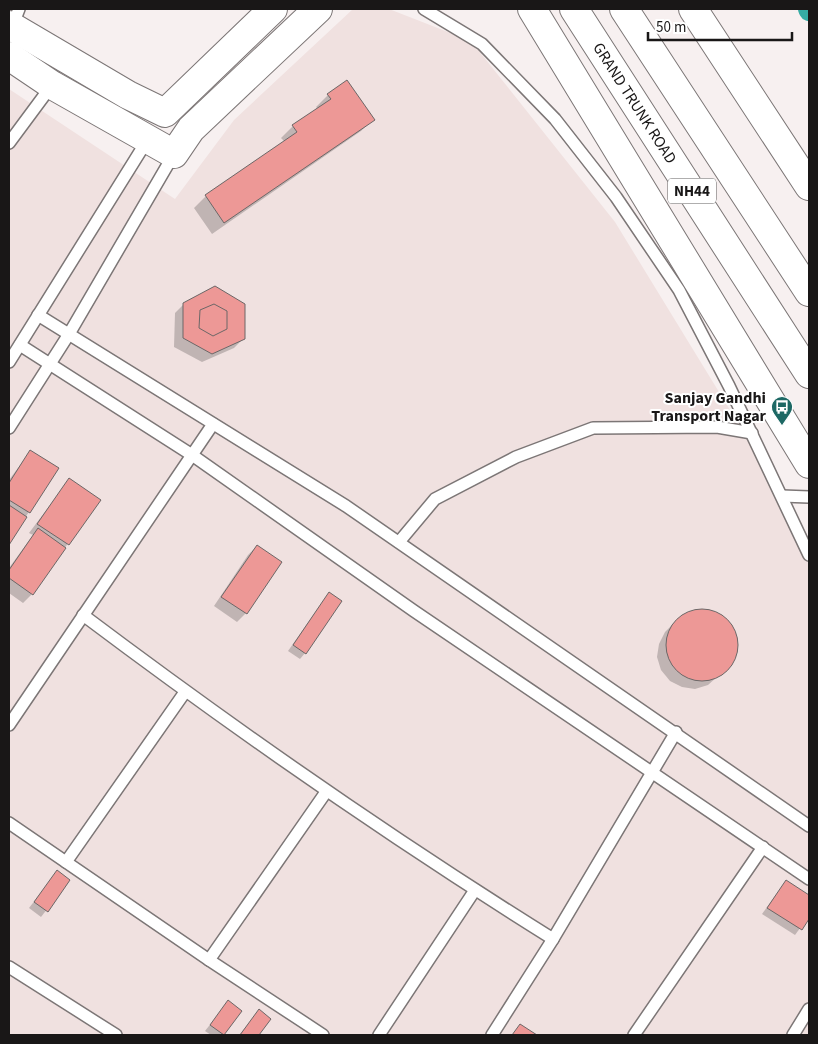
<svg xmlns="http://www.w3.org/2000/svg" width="818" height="1044" viewBox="0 0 818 1044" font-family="'Source Sans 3',sans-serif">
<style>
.built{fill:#f0e1e0}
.shadow{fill:#0003}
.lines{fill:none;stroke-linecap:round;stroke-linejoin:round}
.canal{stroke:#36aca4;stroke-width:20}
.building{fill:#ed9896;stroke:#6c6767}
.lane-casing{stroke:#7c7676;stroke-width:14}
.secondary-casing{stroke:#7c7676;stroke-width:30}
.highway-casing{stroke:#7c7676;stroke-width:30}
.lane{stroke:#fff;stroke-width:11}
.secondary{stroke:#fff;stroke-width:28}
.highway{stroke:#fff;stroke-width:28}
.labels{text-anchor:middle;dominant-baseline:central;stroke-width:4;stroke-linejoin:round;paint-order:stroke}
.shield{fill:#fff;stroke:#5e5d5d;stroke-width:1}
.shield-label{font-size:15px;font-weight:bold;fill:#191717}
.street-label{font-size:16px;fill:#191717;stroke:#fff}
.poi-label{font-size:16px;font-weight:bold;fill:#191717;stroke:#fff;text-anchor:end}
</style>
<rect width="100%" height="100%" fill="#f7f0f0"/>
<path class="built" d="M353,9H389L471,41L615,222L809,539V1035H9V89L175,199L234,120Z"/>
<g class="shadow">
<path d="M328,95L373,119L361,131L212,234L194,208L206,196L285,142L281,138L293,126L318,109L316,107Z"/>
<path d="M184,304L243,339L234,348L202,362L174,347L175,313Z"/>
<path d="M30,452L57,468L9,543V480Z"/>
<path d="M69,480L99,500L32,594L23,603L9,593V568L33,535L29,533Z"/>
<path d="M257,546L246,613L237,622L214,606L248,555Z"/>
<path d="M329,593L305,653L300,659L288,651Z"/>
<path d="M699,610L712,611L724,618L733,628L736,641L735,655L728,667L708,685L695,689L682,687L670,681L661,670L657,657L659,644L665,632L675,622L686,614Z"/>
<path d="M57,872L69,881L41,917L29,908Z"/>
<path d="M786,881L809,897V916L795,935L762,914Z"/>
<path d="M228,1002L240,1011L222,1035H211L205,1031Z"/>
<path d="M259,1011L270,1019L258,1035H239Z"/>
</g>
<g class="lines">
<path class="canal" d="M808,9L809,11"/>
</g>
<g class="building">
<path d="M347,80L375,120L224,223L205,195L297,132L292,125L331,99L327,94Z"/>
<path d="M215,286L245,304V339L212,354L183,338V303Z"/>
<path d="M214,304L227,311V329L213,336L199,328L200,310Z"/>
<path d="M30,450L59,468L30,513L9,500V483Z"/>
<path d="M69,478L101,500L69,545L37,524Z"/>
<path d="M9,505L27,517L9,545Z"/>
<path d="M38,528L66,548L33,595L9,578V570Z"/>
<path d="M257,545L282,562L247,614L221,597Z"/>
<path d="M329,592L342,601L306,654L293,645Z"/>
<circle cx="702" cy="645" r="36"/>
<path d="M57,870L70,880L48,912L34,902Z"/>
<path d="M786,880L809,895V919L802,930L767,908Z"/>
<path d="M228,1000L242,1011L224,1035L210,1025Z"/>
<path d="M259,1009L271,1019L259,1035H240Z"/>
<path d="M520,1024L537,1035H512Z"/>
</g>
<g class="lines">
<g class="lane-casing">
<g id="lane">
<path d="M424,9L482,44L555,119L616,197L679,290L729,386L809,555"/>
<path d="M12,27L19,9"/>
<path d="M9,143L52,85"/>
<path d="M38,315L346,506L809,826"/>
<path d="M20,345L192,455L414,611L809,879"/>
<path d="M9,362L148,139"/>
<path d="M9,428L69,334L174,154"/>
<path d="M782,496L809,497"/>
<path d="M399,542L435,499L516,457L593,428L717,427L752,433"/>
<path d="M83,615C236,730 391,838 553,939"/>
<path d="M9,725L213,424"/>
<path d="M9,823L209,960L323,1035"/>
<path d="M66,862L185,692"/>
<path d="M209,960L326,792"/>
<path d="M9,967L116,1035"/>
<path d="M379,1035L475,890"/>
<path d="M492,1035L553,939L676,732"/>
<path d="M634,1035L763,847"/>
<path d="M793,1035L809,1009"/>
</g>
</g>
<g class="secondary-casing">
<g id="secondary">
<path d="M532,9L809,464"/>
<path d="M693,9L809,186"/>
<path d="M9,25L128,95L165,113L273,9"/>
<path d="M9,56L52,85L174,154L191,129L318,9"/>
</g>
</g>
<g class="highway-casing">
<g id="highway">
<path id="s1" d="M574,9L809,374"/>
<path d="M624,9L809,292"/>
</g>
</g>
<use href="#lane" class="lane"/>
<use href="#secondary" class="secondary"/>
<use href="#highway" class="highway"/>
</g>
<defs>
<g id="bus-pin" transform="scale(1.125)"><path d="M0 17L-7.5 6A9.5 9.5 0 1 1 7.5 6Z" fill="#1d6864" stroke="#fff"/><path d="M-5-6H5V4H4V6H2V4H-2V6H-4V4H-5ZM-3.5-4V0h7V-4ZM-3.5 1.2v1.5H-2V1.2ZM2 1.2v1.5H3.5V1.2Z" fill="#fff"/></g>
</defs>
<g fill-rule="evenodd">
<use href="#bus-pin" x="782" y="407"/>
</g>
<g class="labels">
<rect class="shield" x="668" y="178.5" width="48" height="25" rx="4"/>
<g class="shield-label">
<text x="692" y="191">NH44</text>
</g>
<g class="street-label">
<text stroke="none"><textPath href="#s1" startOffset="112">GRAND TRUNK ROAD</textPath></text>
</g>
<g class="poi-label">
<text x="766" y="398">Sanjay Gandhi<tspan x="766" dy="18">Transport Nagar</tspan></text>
</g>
</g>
<rect width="818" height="1044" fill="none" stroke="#191717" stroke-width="20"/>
<path d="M648 32v8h144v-8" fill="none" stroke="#191717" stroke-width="2.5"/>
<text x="656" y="32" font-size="15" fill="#191717" stroke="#ffffff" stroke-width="4" paint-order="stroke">50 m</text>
</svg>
